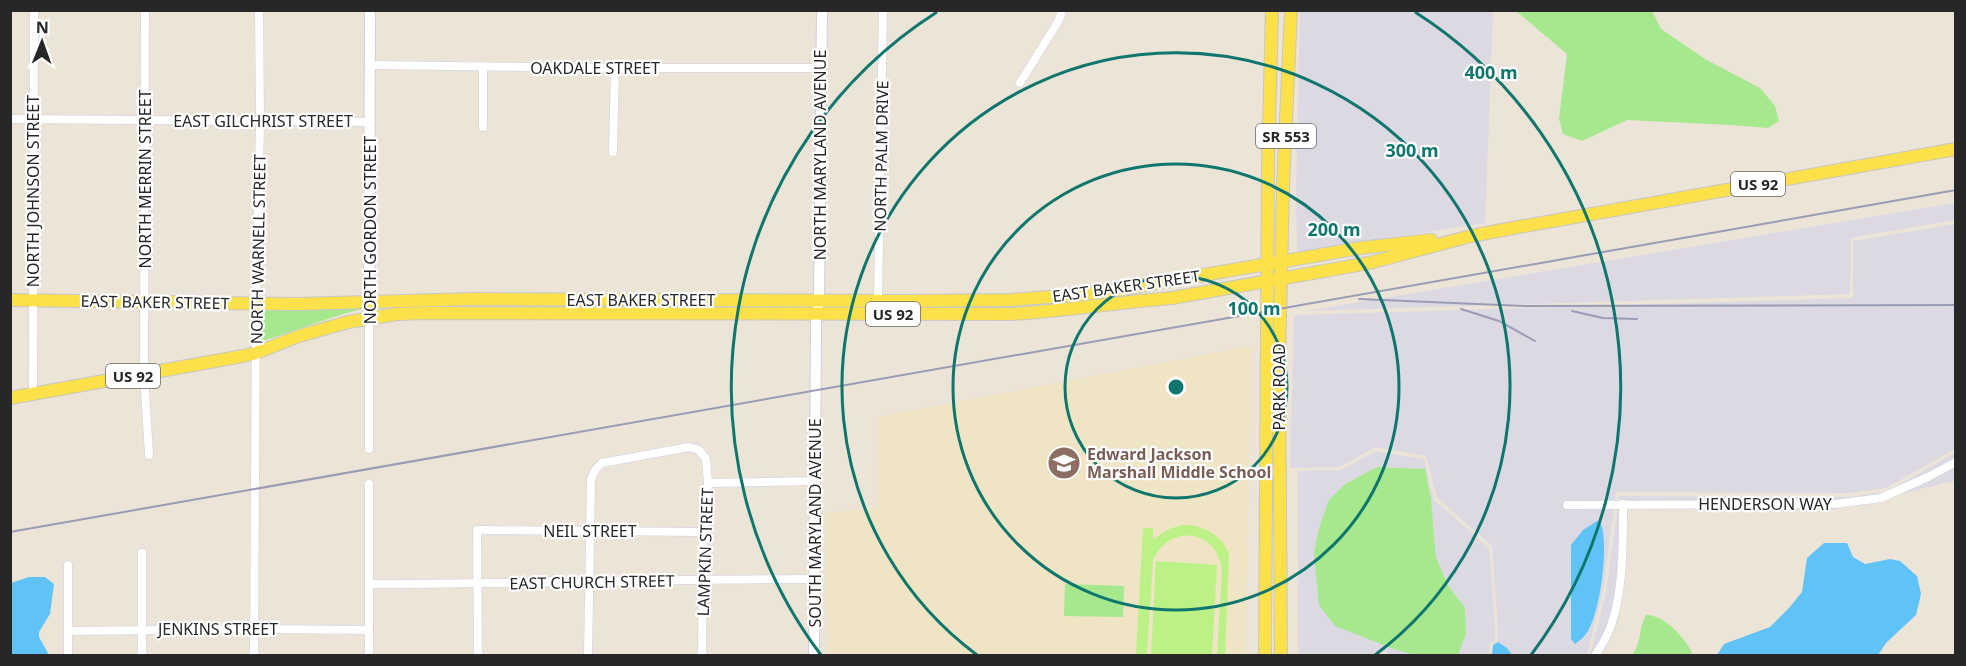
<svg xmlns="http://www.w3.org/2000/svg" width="1966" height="666" viewBox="0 0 1966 666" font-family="'Noto Sans',sans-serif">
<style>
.industrial{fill:#dcd9e3}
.education{fill:#efe5c4}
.green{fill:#a5e88d}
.pitch{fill:#bcf188}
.water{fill:#5fc3f8}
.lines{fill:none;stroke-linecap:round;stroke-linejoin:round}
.street-casing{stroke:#cccfe2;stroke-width:9}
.secondary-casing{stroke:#cccfe2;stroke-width:12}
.primary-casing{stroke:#c7c7c7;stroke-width:14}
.street{stroke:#fff;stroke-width:8}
.secondary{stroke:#fff;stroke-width:10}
.primary{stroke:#fce14b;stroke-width:12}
.rail{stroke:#9a9bb4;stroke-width:2}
.ring{fill:none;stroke:#0f766e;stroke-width:3}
.labels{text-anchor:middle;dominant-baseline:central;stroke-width:4.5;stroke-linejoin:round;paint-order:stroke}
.shield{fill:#fff;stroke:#686868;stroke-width:1.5}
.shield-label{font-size:15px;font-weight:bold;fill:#272727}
.street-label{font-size:16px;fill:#272727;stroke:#fff}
.education-label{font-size:16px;font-weight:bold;fill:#785e54;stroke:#fff;text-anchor:start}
.centre{fill:#0f766e;stroke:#fff;stroke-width:3}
.ring-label{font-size:18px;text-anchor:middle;font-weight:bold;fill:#0f766e;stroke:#fff;stroke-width:4.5;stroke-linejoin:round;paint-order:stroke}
</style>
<rect width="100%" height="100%" fill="#ece4d7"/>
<g class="industrial">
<path d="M1300,11H1493L1485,223L1297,252L1296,194Z"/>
<path d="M1955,203V220L1851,238L1850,294L1306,311Z"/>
<path d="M1955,224V449L1886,488L1850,493L1616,492L1603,591L1587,655H1497L1498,629L1492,546L1437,498L1426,456L1375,447L1340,467L1290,468L1294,315L1853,298V241Z"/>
<path d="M1376,451L1424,459L1434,500L1489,548L1495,629V640L1490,644L1489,655H1458L1466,634L1465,608L1449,587L1436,558L1431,499L1425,469L1378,467L1345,484L1374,640L1414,655H1392L1386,652H1375L1372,656L1298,655V471L1341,470Z"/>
<path d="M1955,453V481L1834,509L1621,502L1617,594L1606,636L1593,655L1590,656L1606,592L1619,496L1850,497L1886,492Z"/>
</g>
<path class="education" d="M1251,346L1245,655H828L826,513L878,508V417Z"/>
<g class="green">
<path d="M1516,11H1652L1661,29L1705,59L1760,88L1775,106L1779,121L1768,128L1731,125L1627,120L1582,141L1563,134L1559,119L1567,54Z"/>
<path d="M361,307V309C327,318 294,331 260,342L259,309Z"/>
<path d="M1377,467L1425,469L1431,499L1436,558L1449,587L1465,608L1466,634L1458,655H1414L1391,648L1335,626L1319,605L1314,554L1319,528L1329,500L1345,484Z"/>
<path d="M1065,584L1124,586L1123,617L1064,616Z"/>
<path d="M1646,615C1664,614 1688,641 1693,655H1632C1643,640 1637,632 1646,615Z"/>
</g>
<g class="pitch">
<path d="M1182,525C1202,524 1222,535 1229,554L1225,655H1217L1222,570C1217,529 1169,523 1153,560L1147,655H1136L1143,528H1153V539L1169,529Z"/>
<path d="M1156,561L1217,565L1212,655H1151Z"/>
</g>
<g class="water">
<path d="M1597,521H1600C1610,543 1600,615 1586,634C1583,638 1579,641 1575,644L1571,639V545L1583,530Z"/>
<path d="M1824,543H1847L1853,557L1865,564L1890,559L1900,561L1917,576L1921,594L1916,615L1886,643L1878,655H1717L1724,644L1770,627L1789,608L1802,592L1807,558Z"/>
<path d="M29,577H45L54,584L50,614L39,632V637L49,655H11V583Z"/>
<path d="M1498,642L1507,648L1512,655H1492L1493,645Z"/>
</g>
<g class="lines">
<g class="street-casing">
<g id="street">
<path d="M145,10L144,374L149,455"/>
<path d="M371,65L615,68H820"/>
<path d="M483,67V127"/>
<path d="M1020,83L1059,20L1062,10"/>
<path d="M10,119L371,122"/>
<path d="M613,152L615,68"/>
<path d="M878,301L883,10"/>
<path d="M33,394L34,10"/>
<path d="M369,449V318"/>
<path d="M708,483L815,481"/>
<path d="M369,484V656"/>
<path d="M1567,505L1835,504L1881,498L1928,477L1956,462"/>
<path d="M142,553V656"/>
<path d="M370,584C518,584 666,579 814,579"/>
<path d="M68,631L255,629L369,630"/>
<path d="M68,656V565"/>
<path d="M254,656L256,304L260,122L259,10"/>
<path d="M478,656L477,530L703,532"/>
<path d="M588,656L591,479L596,469L602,463L689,447L699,450L706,459L708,483L703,532L702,656"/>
<path d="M1595,656C1599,649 1604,642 1607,635C1624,599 1623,543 1623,504"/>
</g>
</g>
<g class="secondary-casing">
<g id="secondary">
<path d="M369,318L370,10"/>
<path d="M814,656L816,321L819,300L822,10"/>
</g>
</g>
<g class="primary-casing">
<g id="primary">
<path d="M10,300L298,304L473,299L903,301L1010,300L1076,295L1117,290L1360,248L1431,240"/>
<path d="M10,398L243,356L256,353L299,336L348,322L397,314L425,313L1011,314C1065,311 1118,302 1172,298L1369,263L1471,236L1513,228L1956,149"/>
<path d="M1265,656L1268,163L1272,10"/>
<path d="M1281,656L1279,358L1283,187L1291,10"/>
</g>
</g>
<use href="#street" class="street"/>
<use href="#secondary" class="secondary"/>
<use href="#primary" class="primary"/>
<g class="rail">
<path d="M1359,299L1524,306L1956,305"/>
<path d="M1461,309L1499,321L1535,341"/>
<path d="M1572,311L1603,318L1637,319"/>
<path d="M10,532L1956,190"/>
</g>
</g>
<g class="ring">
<circle cx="1176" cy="387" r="111"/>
<circle cx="1176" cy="387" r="223"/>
<path d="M977 655A334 334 0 1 1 1375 655"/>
<path d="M821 655A445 445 0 0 1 937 12M1415 12A445 445 0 0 1 1531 655"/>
</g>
<defs>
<g id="school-disc" transform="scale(1.725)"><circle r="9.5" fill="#8d6e63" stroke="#fff"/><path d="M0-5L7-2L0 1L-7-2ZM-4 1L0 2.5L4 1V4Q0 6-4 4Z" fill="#fff"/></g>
</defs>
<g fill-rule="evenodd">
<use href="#school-disc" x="1064" y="463"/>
</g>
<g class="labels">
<g class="shield">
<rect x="1256" y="124" width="60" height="24" rx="4.5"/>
<rect x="1731" y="172" width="54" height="24" rx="4.5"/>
<rect x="866" y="302" width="54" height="24" rx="4.5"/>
<rect x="106" y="364" width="54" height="24" rx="4.5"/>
</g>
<g class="shield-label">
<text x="1286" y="136">SR 553</text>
<text x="1758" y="184">US 92</text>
<text x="893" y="314">US 92</text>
<text x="133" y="376">US 92</text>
</g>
<g class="street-label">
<text x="595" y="68">OAKDALE STREET</text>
<text x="263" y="121">EAST GILCHRIST STREET</text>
<text transform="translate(820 155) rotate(-90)">NORTH MARYLAND AVENUE</text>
<text transform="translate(881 156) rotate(-89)">NORTH PALM DRIVE</text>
<text transform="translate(145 179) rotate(-90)">NORTH MERRIN STREET</text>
<text transform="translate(33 191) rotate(-90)">NORTH JOHNSON STREET</text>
<text transform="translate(370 230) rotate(-90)">NORTH GORDON STREET</text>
<text transform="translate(258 249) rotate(-89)">NORTH WARNELL STREET</text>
<text transform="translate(1126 286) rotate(-8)">EAST BAKER STREET</text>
<text x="641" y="300">EAST BAKER STREET</text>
<text transform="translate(155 302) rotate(1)">EAST BAKER STREET</text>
<text transform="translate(1279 387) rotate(-90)">PARK ROAD</text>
<text x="1765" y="504">HENDERSON WAY</text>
<text transform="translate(815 523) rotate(-90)">SOUTH MARYLAND AVENUE</text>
<text x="590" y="531">NEIL STREET</text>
<text transform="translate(705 552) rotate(-88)">LAMPKIN STREET</text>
<text transform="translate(592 582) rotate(-1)">EAST CHURCH STREET</text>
<text x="218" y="629">JENKINS STREET</text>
</g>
<g class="education-label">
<text x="1087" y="454">Edward Jackson<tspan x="1087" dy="18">Marshall Middle School</tspan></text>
</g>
</g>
<circle cx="1176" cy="387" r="9" class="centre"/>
<g class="ring-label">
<text x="1491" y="79">400 m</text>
<text x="1412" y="157">300 m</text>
<text x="1334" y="236">200 m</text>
<text x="1254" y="315">100 m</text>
</g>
<rect width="1966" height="666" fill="none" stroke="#272727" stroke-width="24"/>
<g transform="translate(42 42) rotate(1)" stroke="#ffffff" stroke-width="4.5" paint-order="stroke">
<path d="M0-4.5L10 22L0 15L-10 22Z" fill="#272727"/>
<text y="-9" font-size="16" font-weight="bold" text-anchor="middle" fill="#272727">N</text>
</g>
</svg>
